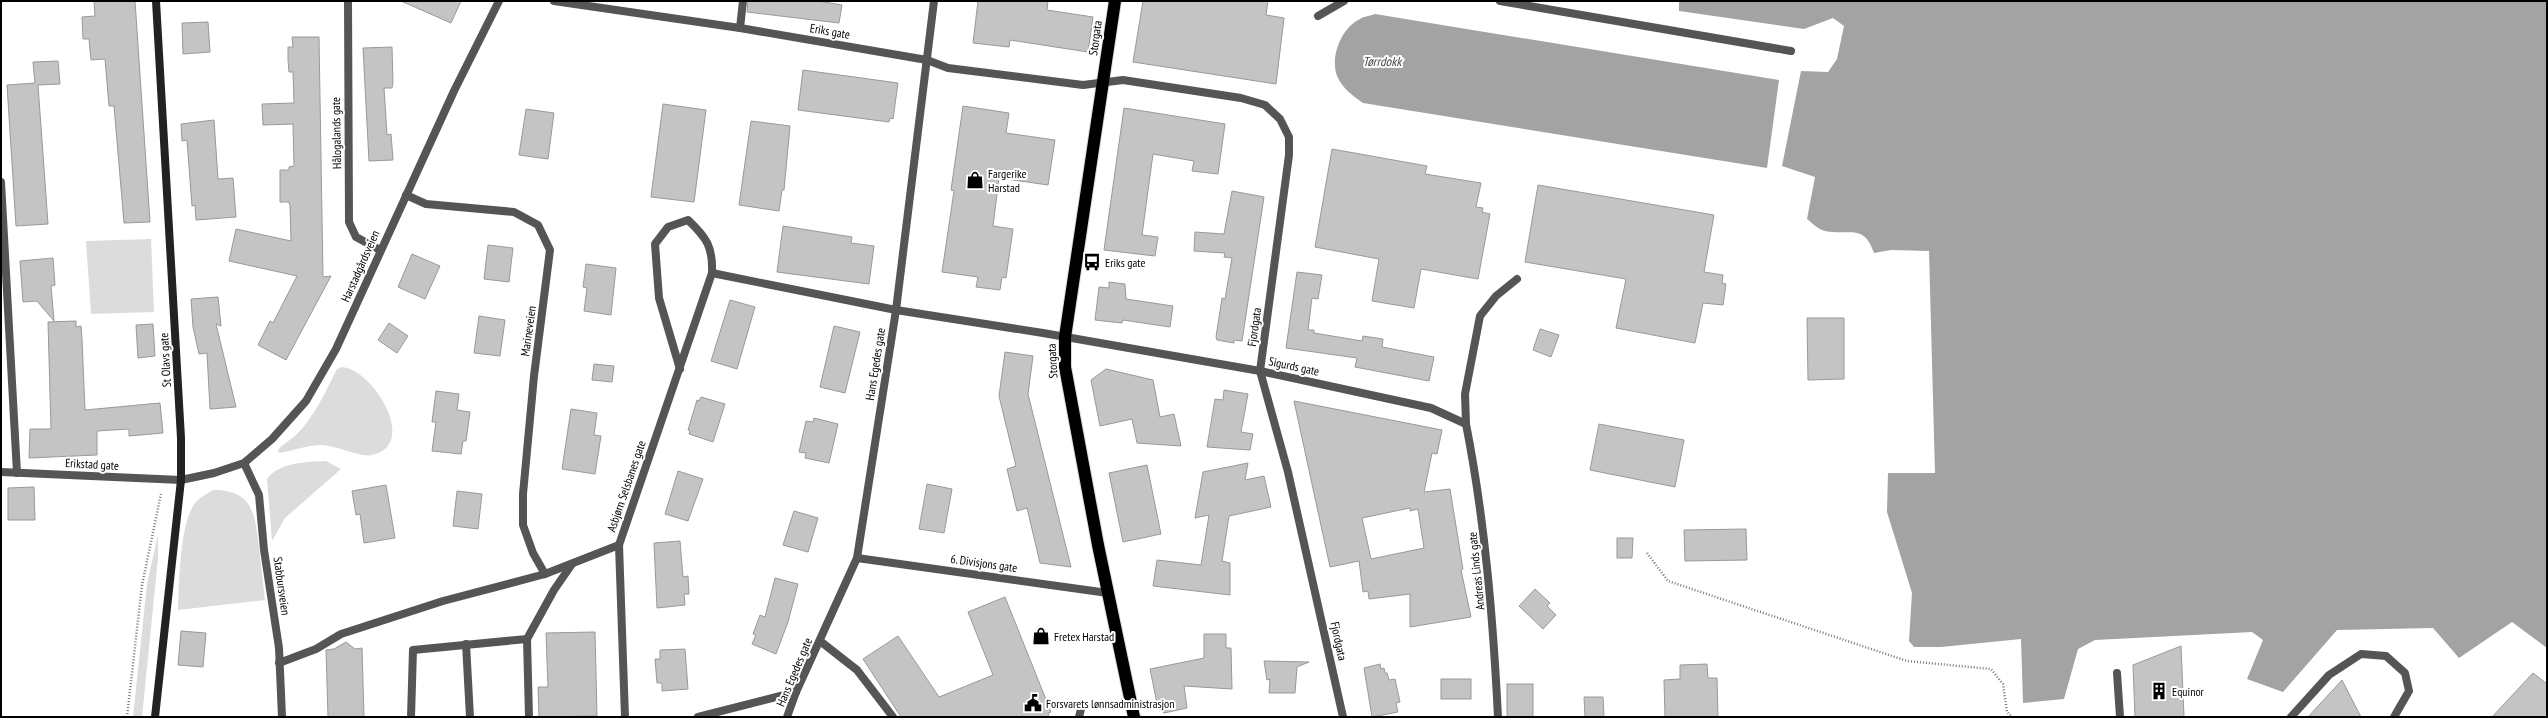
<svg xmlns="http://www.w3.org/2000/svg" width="2548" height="718" viewBox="0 0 2548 718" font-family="'PT Sans Narrow',sans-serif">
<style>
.green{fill:#dcdcdc}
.water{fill:#a3a3a3}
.building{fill:#c4c4c4;stroke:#999;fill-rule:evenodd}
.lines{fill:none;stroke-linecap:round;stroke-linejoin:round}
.highway-casing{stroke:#dbdbdb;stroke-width:14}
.path{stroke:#777;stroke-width:2.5;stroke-dasharray:1 2;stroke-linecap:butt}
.lane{stroke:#555;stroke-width:8}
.street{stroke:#555;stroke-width:8}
.secondary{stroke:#222;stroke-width:8}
.highway{stroke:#000;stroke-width:12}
.labels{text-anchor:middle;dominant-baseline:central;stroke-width:4;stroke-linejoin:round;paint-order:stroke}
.street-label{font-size:12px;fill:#000;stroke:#fff}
.poi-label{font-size:12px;fill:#000;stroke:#fff;text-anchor:start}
.water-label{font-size:13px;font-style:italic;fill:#444;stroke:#fff}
</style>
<rect width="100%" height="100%" fill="#fff"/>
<g class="green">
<path d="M151,239L154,312L91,314L86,241Z"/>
<path d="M342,367C373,369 420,445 372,455C362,458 335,445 321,445C307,445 293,451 279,453L278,450C284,443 291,440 297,434C314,417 326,391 337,369Z"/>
<path d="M326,461L341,469L285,518L272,541L267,479C279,462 307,462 326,461Z"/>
<path d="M213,490C254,490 255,515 259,548C261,565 263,583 265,600L178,610C179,584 180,529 192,508C196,499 205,495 213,490Z"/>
<path d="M158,535V558L142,717H133L147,584Z"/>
</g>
<g class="water">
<path d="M1679,1H2547V648L2512,622L2459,658L2433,628L2337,630L2283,692L2247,679L2263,640L2252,632L2095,640L2078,649L2064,699L2023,703L2021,639L1941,647H1914L1909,641L1912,593L1887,512L1888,473H1935L1929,251L1891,250L1874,253C1864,223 1849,236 1825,231C1819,230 1812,223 1807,219L1815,177L1782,166L1801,71L1828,72L1837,59L1844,26L1833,18L1804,29L1679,11Z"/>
<path d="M1375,14L1779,80L1767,168L1363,103C1353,96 1342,88 1337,76C1330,57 1341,28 1360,19C1364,16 1370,16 1375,14Z"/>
</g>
<g class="building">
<path d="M94,1H135L150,222L124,223L114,106H109L105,59L91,60L89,39H83L82,17L95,16Z"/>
<path d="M401,1H461L451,23Z"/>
<path d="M748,1H818L842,5L839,23L747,12Z"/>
<path d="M978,1H1048L1047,10L1093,17L1088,52L1010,40L1009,47L973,43Z"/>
<path d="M1143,1H1268L1266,15L1284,18L1276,84L1133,62Z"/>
<path d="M208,22L210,52L183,54L182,23Z"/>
<path d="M292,37H319L323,277L331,276L286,360L258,345L270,321L273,323L297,276L229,261L236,229L291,241L290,206L289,202H280V170H289V167L294,166L293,124L263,125L262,104L294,103L293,72H289L288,60V47H293Z"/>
<path d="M392,47L393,82L392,88H384L387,135L391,134L393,160L369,161L363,48Z"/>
<path d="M58,61L60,84L38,85L48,224L16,226L7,85L35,83L33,62Z"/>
<path d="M803,70L898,83L893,119L890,118L889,122L798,110Z"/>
<path d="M663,104L706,110L694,202L651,197Z"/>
<path d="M963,106L1009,113L1006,133L1055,140L1048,185L999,178L993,226L1013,229L1006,278L1002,277L1000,290L976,287L978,277L942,272L954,191L951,190Z"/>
<path d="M1124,108L1225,124L1218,174L1192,171L1194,161L1153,154L1142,235L1158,237L1155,256L1104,250Z"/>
<path d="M526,109L554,113L548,159L519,155Z"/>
<path d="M214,120L218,179L233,178L236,217L196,220L195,205L192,206L187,140L182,141L181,124Z"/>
<path d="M751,121L790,126L784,190H782L779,211L739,205Z"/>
<path d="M1332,149L1427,166L1425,174L1481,183L1476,207L1483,208L1482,212L1490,214L1478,279L1421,269L1414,308L1372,301L1379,259L1315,247Z"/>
<path d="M1538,185L1714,215L1704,272L1723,275L1722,283L1726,284L1723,305L1703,303L1695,343L1616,328L1626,279L1525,262Z"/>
<path d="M1232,191L1264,197L1242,341L1234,340V343L1217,340L1216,337L1222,298L1225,299L1232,258L1224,257L1225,253L1194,251L1195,232L1224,234Z"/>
<path d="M783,226L852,237L851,243L874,246L869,284L777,272Z"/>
<path d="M488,245L513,248L509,282L484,279Z"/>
<path d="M412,254L440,266L425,299L398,287Z"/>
<path d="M53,258L55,285L51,286L54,321L37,301L23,302L20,261Z"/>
<path d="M586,264L616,268L611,315L584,311L587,288L583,287Z"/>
<path d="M1297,272L1322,275L1318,299L1312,298L1308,330H1314V333L1362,341L1363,336L1383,339L1382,347L1434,357L1429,381L1355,367L1357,358L1286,348Z"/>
<path d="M1109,282L1125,284L1126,299L1173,306L1170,327L1123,320L1122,323L1095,320L1099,287L1109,288Z"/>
<path d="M218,297L221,326L216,324L236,407L210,409L207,353L199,354L193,327L191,299Z"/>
<path d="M730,300L755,307L737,369L711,361Z"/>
<path d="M479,316L505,320L500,356L474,353Z"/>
<path d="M1807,318H1844V379L1808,380Z"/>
<path d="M76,321V327L81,326L82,339L85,410L160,403L163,433L129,436V429L97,431V455L29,458L30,429H51L48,322Z"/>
<path d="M389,323L408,336L397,353L378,340Z"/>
<path d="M153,324L155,356L138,358L136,325Z"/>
<path d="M834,326L860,332L845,393L820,387Z"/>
<path d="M1540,329L1559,335L1551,357L1533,350Z"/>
<path d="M1005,352L1033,356L1028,394L1071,567L1040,563L1027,508L1017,511L1007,469L1016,466L999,396Z"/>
<path d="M594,364L614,366L612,382L592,380Z"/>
<path d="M1106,369L1153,380L1160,417L1174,414L1181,446L1137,443L1132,419L1100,426L1091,380Z"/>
<path d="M1224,390L1248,394L1241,432L1253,434L1250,450L1207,447L1215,399L1223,400Z"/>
<path d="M436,391L459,394L457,410L470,412L466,441H463L461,454L432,451L436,422H432Z"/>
<path d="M701,397L725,404L713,442L689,434L690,431L688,430L697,400L699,401Z"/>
<path d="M1294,401L1442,430L1437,454L1432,453L1424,492L1450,489L1463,569L1461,570L1471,617L1410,627V594L1369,599L1368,591L1363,592L1359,561L1330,567ZM1410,508V511L1418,509L1424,548L1371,559L1362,518Z"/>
<path d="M571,409L597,413L594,435L601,436L595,474L562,469Z"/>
<path d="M814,418L838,424L829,463L805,458L806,453L799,452L806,421L813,422Z"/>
<path d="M1599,424L1684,440L1675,487L1590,470Z"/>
<path d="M1248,463L1245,480L1264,476L1271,507L1229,516L1222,561L1230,563V595L1153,586L1157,560L1201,565L1209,515L1195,518L1203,472Z"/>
<path d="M1147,465L1161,534L1123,542L1109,473Z"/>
<path d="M678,471L703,479L688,521L665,514Z"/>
<path d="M927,484L952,489L944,533L919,529Z"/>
<path d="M386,485L395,538L364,543L360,514L356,515L352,491Z"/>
<path d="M34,487L35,520H8V488Z"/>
<path d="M457,491L482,494L478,529L453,526Z"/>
<path d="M794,511L818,518L808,552L783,545Z"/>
<path d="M1746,529L1747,560L1685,561L1684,530Z"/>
<path d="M1617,538H1633L1632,558H1617Z"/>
<path d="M680,541L683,577L688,576L689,594H684L685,605L657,608L654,543Z"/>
<path d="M775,578L798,584L788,622L776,654L752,644L756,635L753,634L760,615L765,617Z"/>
<path d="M1535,589L1550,603L1547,606L1556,615L1543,629L1519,606Z"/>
<path d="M1005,597L1051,712L1048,713L1049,717H901L863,659L898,636L939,697L993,675L968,612Z"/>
<path d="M181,631L206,633L203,667L178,665Z"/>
<path d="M595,632L597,716L539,717L538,687H548L546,633Z"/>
<path d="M1204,634H1226V648H1231L1232,689L1184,686L1187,708L1164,713L1158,708L1150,669L1204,658Z"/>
<path d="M346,642L355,649L362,648L364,717H328L326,650L334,649Z"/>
<path d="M2181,646L2184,717H2135L2133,665Z"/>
<path d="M685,649L688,689L662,691V683H657L655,659H660V650Z"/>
<path d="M1264,661L1309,662L1297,667L1295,693H1269L1270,679L1267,680Z"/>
<path d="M1380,664L1381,669L1384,668L1385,673H1387L1389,680L1395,679L1400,702L1396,703L1398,712L1372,717L1364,668Z"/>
<path d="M1707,664L1708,678H1717L1718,717H1665L1664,680L1680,679V665Z"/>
<path d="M2533,673L2547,684V717H2492Z"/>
<rect x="1441" y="679" width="30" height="20"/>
<path d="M2342,680L2361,717H2308Z"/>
<rect x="1507" y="684" width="26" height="33"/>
<path d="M1584,697H1603L1604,717H1585Z"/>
</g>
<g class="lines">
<g class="highway-casing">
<path id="highway" d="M1115,1L1065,337V367L1098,545L1134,717"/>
</g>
<g class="path">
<path d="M1647,553L1668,581L1907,661L1991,669L2003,684L2007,712L2012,717"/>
<path d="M127,717L142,585L161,494"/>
</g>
<g class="lane">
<path d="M1500,1L1791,51"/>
<path d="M1318,16L1344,1"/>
<path d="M680,369L659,298L655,244L668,227L688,220C707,238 713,247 712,273"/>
<path d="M1466,424L1465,394L1480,316L1496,296L1517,279"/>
<path d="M820,641L857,670L893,717"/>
<path d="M466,644L470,717"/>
<path d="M279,663L316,649L341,634L443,601L545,574L619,545"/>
<path d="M2117,673L2120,717"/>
<path d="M411,717L413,650L527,639"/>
<path d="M529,717L527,639L554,590L572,564"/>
<path d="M1079,717L1081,709"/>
<path d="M2291,717L2329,675L2361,654L2386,656L2405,673L2409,691L2394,717"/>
</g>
<g class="street">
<path d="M348,1L349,222L356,237L380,250"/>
<path d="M554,1L740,28L927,60L948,68L1083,85L1123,80L1241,98L1265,105L1280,119L1289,137V155L1260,371L1288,472L1343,717"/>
<path d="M740,28L743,1"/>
<path d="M1,182L17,473"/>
<path d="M406,195L426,204L514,212L538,225L550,250L534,376L523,494V525L533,553L545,574"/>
<path d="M244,463L259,495L264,550L279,648L282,717"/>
<path d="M1,472L181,480L214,473L244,463L272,439L306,401L336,349L454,91L499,1"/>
<path d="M857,558L1108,593"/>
<path d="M625,717L619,545L712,273L896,310L1043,333L1260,371L1431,408L1466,424C1485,521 1493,618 1498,717"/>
<path d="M698,717L796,692"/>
<path d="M787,717L796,692L857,558L896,310L934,1"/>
</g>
<path class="secondary" d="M155,717L181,480V438L156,1"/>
<use href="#highway" class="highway"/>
</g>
<defs>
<g id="shop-bare" transform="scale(1.38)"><path d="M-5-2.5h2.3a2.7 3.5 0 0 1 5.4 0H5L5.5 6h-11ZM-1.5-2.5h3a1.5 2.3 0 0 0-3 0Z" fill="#000" stroke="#fff" stroke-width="2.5" paint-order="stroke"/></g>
<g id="bus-bare" transform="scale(1.38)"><path d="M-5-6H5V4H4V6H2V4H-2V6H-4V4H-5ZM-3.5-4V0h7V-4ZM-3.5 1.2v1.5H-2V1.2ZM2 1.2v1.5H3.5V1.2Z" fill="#000" stroke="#fff" stroke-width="2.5" paint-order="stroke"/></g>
<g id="building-bare" transform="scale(1.38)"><path d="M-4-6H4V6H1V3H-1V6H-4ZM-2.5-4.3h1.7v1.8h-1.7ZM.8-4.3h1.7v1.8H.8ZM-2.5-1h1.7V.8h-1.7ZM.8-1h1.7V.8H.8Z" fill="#000" stroke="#fff" stroke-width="2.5" paint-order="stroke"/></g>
<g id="civic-bare" transform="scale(1.38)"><path d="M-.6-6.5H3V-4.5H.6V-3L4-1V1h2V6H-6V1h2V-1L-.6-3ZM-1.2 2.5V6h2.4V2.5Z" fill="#000" stroke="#fff" stroke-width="2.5" paint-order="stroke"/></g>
</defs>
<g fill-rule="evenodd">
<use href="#shop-bare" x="975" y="180"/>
<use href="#bus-bare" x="1092" y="262"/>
<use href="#shop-bare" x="1041" y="636"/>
<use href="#building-bare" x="2159" y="691"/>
<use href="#civic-bare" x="1033" y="703"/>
</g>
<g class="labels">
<g class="street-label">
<text transform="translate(830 31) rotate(10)">Eriks gate</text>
<text transform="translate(1095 38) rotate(-82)">Storgata</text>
<text transform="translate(336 133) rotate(-91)">Hålogalands gate</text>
<text transform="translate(360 266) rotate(-66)">Harstadgårdsveien</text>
<text transform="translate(1254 327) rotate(-82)">Fjordgata</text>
<text transform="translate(528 331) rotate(-82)">Marineveien</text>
<text transform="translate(165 360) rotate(-93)">St Olavs gate</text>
<text transform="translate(1052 361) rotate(-93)">Storgata</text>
<text transform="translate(875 364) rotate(-81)">Hans Egedes gate</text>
<text transform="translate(1294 366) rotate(12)">Sigurds gate</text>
<text transform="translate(92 464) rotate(3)">Erikstad gate</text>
<text transform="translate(626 486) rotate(-71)">Asbjørn Selsbanes gate</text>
<text transform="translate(984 563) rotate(8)">6. Divisjons gate</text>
<text transform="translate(1476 571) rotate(-96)">Andreas Linds gate</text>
<text transform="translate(282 586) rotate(82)">Stabbursveien</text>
<text transform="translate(1339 641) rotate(78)">Fjordgata</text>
<text transform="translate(794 672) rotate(-67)">Hans Egedes gate</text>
</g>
<g class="poi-label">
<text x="988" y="173">Fargerike<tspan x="988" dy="14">Harstad</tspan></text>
<text x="1105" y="262">Eriks gate</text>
<text x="1054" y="636">Fretex Harstad</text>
<text x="2172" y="691">Equinor</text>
<text x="1046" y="703">Forsvarets lønnsadministrasjon</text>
</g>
<g class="water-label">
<text x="1382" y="61">Tørrdokk</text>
</g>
</g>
<rect width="2548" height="718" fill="none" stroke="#000000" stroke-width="4"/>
</svg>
